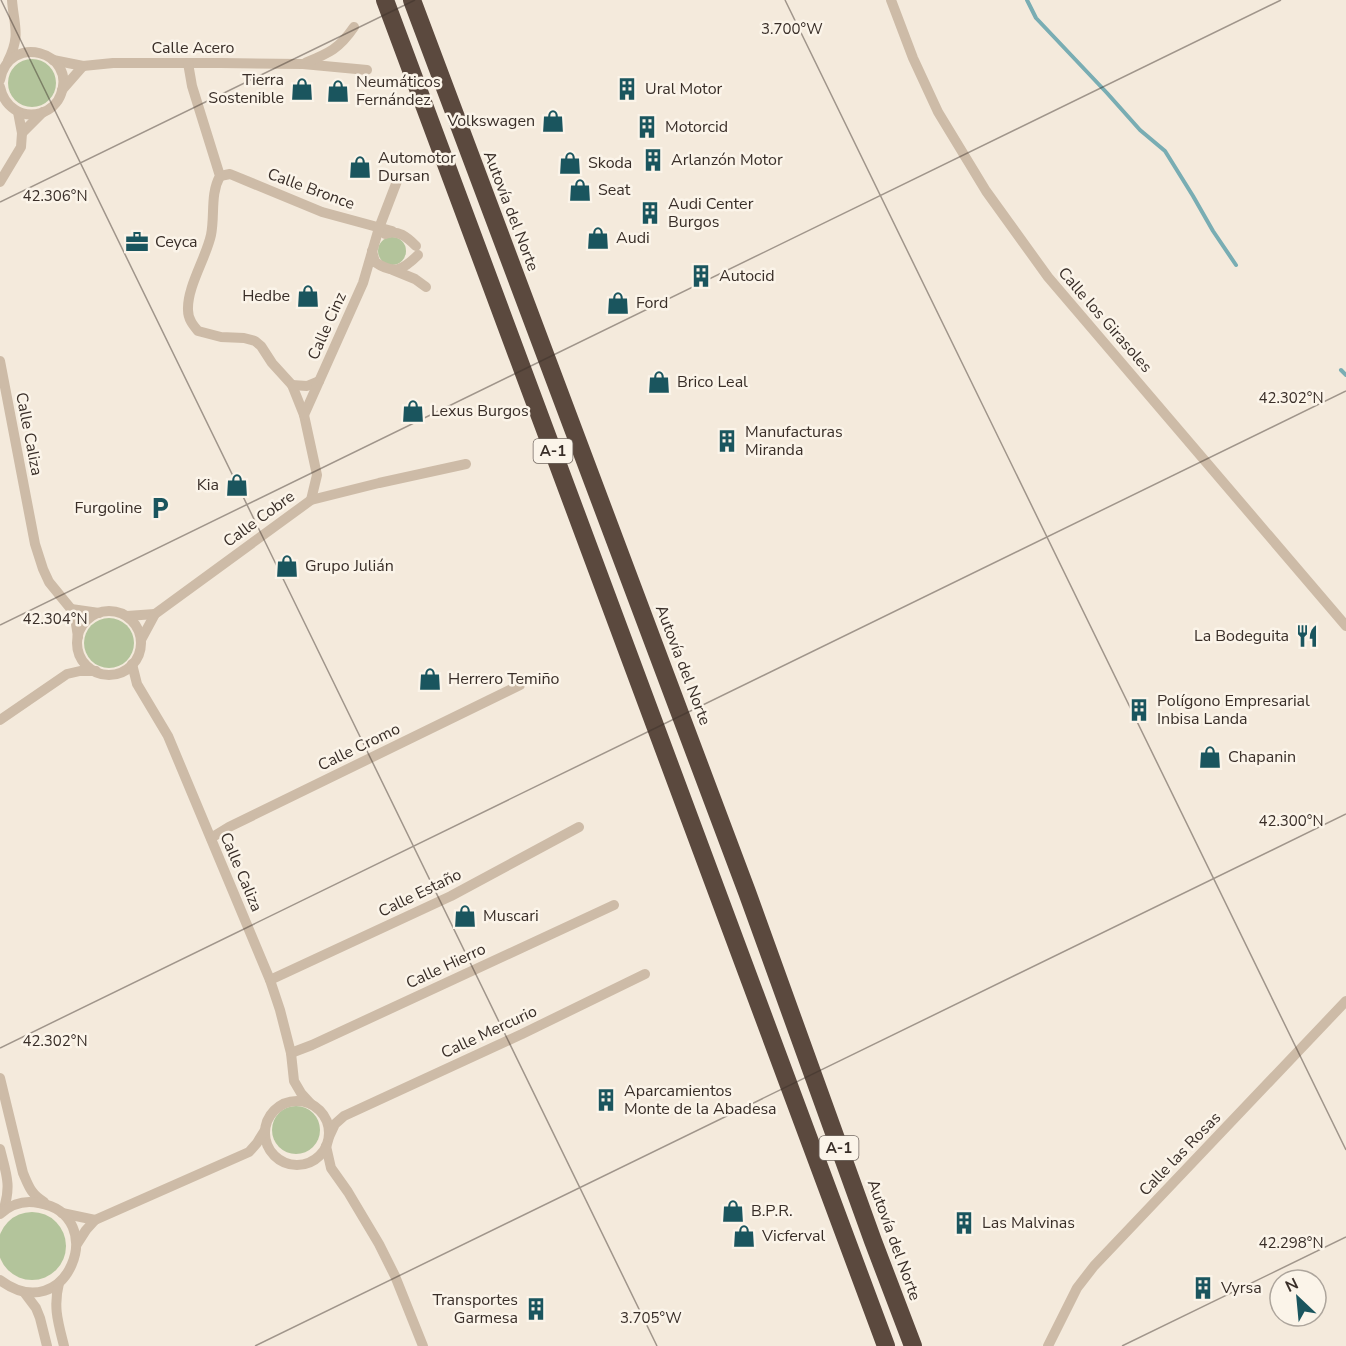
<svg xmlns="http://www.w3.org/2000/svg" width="1346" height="1346" viewBox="0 0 1346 1346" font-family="'Nunito Sans',sans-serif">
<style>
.green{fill:#b3c49b}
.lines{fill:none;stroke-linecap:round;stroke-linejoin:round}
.stream{stroke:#79adb3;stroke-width:4}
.minor{stroke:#cdbba7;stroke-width:10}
.motorway{stroke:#5b493e;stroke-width:18}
.ticks{fill:none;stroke:#392e28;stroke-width:1.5;stroke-opacity:0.45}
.labels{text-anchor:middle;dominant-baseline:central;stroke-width:5;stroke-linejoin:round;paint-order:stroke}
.shield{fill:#fbf4e9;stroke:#736962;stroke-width:1.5}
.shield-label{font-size:15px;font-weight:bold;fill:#392e28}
.street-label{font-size:16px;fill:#392e28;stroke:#fbf4e9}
.poi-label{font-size:16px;fill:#392e28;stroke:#fbf4e9;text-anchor:start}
.ticks-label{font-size:15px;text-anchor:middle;fill:#392e28;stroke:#fbf4e9;stroke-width:5;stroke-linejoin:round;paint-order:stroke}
</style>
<rect width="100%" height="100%" fill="#f4eadc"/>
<g class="green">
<circle cx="32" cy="83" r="24"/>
<circle cx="392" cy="251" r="14"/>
<circle cx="109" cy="643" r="25"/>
<circle cx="296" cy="1130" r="24"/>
<circle cx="32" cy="1246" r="34"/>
</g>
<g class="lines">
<g class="stream">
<path d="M1027,0L1036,18L1107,93L1140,130L1165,151L1193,196L1213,231L1236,265"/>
<path d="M1341,370L1346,375"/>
</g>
<g class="minor">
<path d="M891,0L913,58L938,112L986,191L1048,277L1346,626"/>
<path d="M53,60L83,66L113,63H220L303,64L367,70"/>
<path d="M8,61C21,35 14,26 12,0"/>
<path d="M188,63L192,86L220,176C210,194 215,215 211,235C206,258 187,287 188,310C188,319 193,325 198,331L221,337L244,338L255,341L261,346L272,363L292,385L304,415L317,475L311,500"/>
<path d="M305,63C329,53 339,49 354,27"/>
<path d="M0,80C9,32 77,52 61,94C58,103 50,110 41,113C21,119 4,106 0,87"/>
<path d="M62,90L83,66"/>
<path d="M22,133L43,112"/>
<path d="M220,176L230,174L322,212L392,231"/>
<path d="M0,182L21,147L22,133L18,112"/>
<path d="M385,234C398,229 407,237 416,246"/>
<path d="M372,251L375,262C394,275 403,270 418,255"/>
<path d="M393,270L415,279L426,287"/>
<path d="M0,361L35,544L43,569L49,582L71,609L76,624L78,637"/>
<path d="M292,385L307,386L319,381"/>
<path d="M304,415L363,283L379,228L399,176"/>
<path d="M71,609L99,613"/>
<circle cx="109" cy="643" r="32"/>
<path d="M127,616L155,614"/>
<path d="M141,640L155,614L311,500L379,483L466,464"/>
<path d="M132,664L137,684L168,736L270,980L280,1010L291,1053L294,1081L301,1093L311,1104"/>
<path d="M0,720L67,674L80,671H96"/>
<path d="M211,838L229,827L520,685"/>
<path d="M270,980L451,896L579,827"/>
<path d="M291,1053L312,1045L614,905"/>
<path d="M0,1078L23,1173C29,1187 31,1194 44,1202"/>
<circle cx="297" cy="1133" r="32"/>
<path d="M329,1137L335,1124L344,1116L522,1034L645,974"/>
<path d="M326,1146L331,1168L348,1192L379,1244L395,1276L423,1346"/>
<path d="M0,1149C6,1173 12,1186 3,1211"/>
<path d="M62,1213L95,1220"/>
<path d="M0,1214C11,1204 25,1200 39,1203C111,1215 67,1330 0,1280"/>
<path d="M77,1244L86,1230L95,1220L249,1152L257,1143L265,1130"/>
<path d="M59,1283C53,1307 58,1322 64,1346"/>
<path d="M24,1292L36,1308L40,1318L47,1346"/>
<path d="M1048,1346L1077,1288L1094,1266L1346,1001"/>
</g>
<g class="motorway">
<path d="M385,0L886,1346"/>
<path d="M412,0L747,892L873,1241L913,1346"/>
</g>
</g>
<path class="ticks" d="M1,0L657,1346M785,0L1346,1150M0,202L415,0M0,625L1281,0M0,1048L1346,391M255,1346L1346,814M1122,1346L1346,1237"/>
<defs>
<g id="shop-bare" transform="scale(1.8)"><path d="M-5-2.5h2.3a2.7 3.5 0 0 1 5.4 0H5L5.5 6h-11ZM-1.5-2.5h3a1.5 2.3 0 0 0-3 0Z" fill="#1a555e" stroke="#fbf4e9" stroke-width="2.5" paint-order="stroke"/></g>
<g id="building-bare" transform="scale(1.8)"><path d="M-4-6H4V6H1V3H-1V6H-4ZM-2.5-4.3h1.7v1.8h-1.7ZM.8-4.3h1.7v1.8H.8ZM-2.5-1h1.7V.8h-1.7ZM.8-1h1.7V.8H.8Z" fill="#1a555e" stroke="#fbf4e9" stroke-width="2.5" paint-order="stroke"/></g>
<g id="office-bare" transform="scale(1.8)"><path d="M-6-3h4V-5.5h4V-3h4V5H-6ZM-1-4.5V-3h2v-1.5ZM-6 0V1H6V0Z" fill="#1a555e" stroke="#fbf4e9" stroke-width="2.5" paint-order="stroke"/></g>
<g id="parking-bare" transform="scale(1.8)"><path d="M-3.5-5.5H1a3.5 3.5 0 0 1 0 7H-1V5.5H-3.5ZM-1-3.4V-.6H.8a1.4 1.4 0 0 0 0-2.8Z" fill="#1a555e" stroke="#fbf4e9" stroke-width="2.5" paint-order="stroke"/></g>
<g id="restaurant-bare" transform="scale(1.8)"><path d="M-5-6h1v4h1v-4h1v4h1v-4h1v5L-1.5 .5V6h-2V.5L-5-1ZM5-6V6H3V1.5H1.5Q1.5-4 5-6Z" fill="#1a555e" stroke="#fbf4e9" stroke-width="2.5" paint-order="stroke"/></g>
</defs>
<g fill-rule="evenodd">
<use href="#shop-bare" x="302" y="89"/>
<use href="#building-bare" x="627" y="89"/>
<use href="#shop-bare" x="338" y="91"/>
<use href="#shop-bare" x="553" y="121"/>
<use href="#building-bare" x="647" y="127"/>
<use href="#building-bare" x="653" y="160"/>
<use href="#shop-bare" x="570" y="163"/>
<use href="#shop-bare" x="360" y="167"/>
<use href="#shop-bare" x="580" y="190"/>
<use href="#building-bare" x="650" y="213"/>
<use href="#shop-bare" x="598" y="238"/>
<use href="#office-bare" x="137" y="242"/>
<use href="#building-bare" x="701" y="276"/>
<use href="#shop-bare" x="308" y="296"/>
<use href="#shop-bare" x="618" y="303"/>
<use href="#shop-bare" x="659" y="382"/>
<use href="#shop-bare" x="413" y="411"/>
<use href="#building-bare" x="727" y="441"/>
<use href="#shop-bare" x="237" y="485"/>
<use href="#parking-bare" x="160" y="508"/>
<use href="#shop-bare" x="287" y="566"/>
<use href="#restaurant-bare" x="1307" y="636"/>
<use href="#shop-bare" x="430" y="679"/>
<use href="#building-bare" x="1139" y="710"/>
<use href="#shop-bare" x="1210" y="757"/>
<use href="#shop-bare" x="465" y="916"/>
<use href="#building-bare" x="606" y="1100"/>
<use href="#shop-bare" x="733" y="1211"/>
<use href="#building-bare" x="964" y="1223"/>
<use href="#shop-bare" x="744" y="1236"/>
<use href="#building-bare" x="1203" y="1288"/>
<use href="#building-bare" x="536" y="1309"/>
</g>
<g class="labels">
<g class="shield">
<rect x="533.5" y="439" width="39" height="24" rx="4.5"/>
<rect x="819.5" y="1136" width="39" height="24" rx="4.5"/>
</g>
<g class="shield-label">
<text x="553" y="451">A-1</text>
<text x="839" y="1148">A-1</text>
</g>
<g class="street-label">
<text x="193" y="48">Calle Acero</text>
<text transform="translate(311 189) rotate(20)">Calle Bronce</text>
<text transform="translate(511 211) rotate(69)">Autovía del Norte</text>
<text transform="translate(1105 320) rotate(49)">Calle los Girasoles</text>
<text transform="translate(327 326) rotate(-66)">Calle Cinz</text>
<text transform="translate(29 434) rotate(79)">Calle Caliza</text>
<text transform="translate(259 519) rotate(-36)">Calle Cobre</text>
<text transform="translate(683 665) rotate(69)">Autovía del Norte</text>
<text transform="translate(359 747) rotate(-26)">Calle Cromo</text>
<text transform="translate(241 872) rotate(67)">Calle Caliza</text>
<text transform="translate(420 893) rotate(-26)">Calle Estaño</text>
<text transform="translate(446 966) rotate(-25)">Calle Hierro</text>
<text transform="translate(489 1032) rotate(-25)">Calle Mercurio</text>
<text transform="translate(1180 1154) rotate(-46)">Calle las Rosas</text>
<text transform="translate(894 1240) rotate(70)">Autovía del Norte</text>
</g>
<g class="poi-label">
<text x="284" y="80" text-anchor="end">Tierra<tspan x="284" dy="18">Sostenible</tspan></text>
<text x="356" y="82">Neumáticos<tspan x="356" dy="18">Fernández</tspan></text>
<text x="645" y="89">Ural Motor</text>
<text x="535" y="121" text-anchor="end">Volkswagen</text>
<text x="665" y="127">Motorcid</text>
<text x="378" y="158">Automotor<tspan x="378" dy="18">Dursan</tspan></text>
<text x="671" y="160">Arlanzón Motor</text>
<text x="588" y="163">Skoda</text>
<text x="598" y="190">Seat</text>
<text x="668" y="204">Audi Center<tspan x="668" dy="18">Burgos</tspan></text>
<text x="616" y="238">Audi</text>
<text x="155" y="242">Ceyca</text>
<text x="719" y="276">Autocid</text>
<text x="290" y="296" text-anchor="end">Hedbe</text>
<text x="636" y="303">Ford</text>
<text x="677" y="382">Brico Leal</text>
<text x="431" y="411">Lexus Burgos</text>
<text x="745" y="432">Manufacturas<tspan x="745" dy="18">Miranda</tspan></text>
<text x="219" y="485" text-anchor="end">Kia</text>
<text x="142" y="508" text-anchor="end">Furgoline</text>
<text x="305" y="566">Grupo Julián</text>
<text x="1289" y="636" text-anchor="end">La Bodeguita</text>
<text x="448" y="679">Herrero Temiño</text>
<text x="1157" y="701">Polígono Empresarial<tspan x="1157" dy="18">Inbisa Landa</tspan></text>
<text x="1228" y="757">Chapanin</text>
<text x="483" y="916">Muscari</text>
<text x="624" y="1091">Aparcamientos<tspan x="624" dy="18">Monte de la Abadesa</tspan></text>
<text x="751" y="1211">B.P.R.</text>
<text x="982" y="1223">Las Malvinas</text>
<text x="762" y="1236">Vicferval</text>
<text x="1221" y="1288">Vyrsa</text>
<text x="518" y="1300" text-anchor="end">Transportes<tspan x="518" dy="18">Garmesa</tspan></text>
</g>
</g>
<g class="ticks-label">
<text x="792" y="34">3.700°W</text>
<text x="55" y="201">42.306°N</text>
<text x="1291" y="403">42.302°N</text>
<text x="55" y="624">42.304°N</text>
<text x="1291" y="826">42.300°N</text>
<text x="55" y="1046">42.302°N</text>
<text x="1291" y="1248">42.298°N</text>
<text x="651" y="1323">3.705°W</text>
</g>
<g transform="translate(1298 1298) rotate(334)"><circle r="28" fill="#fbf4e9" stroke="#ada59c" stroke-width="1.5"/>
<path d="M0-4.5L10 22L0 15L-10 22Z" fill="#1a555e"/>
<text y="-9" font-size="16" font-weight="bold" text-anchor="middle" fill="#392e28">N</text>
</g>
</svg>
